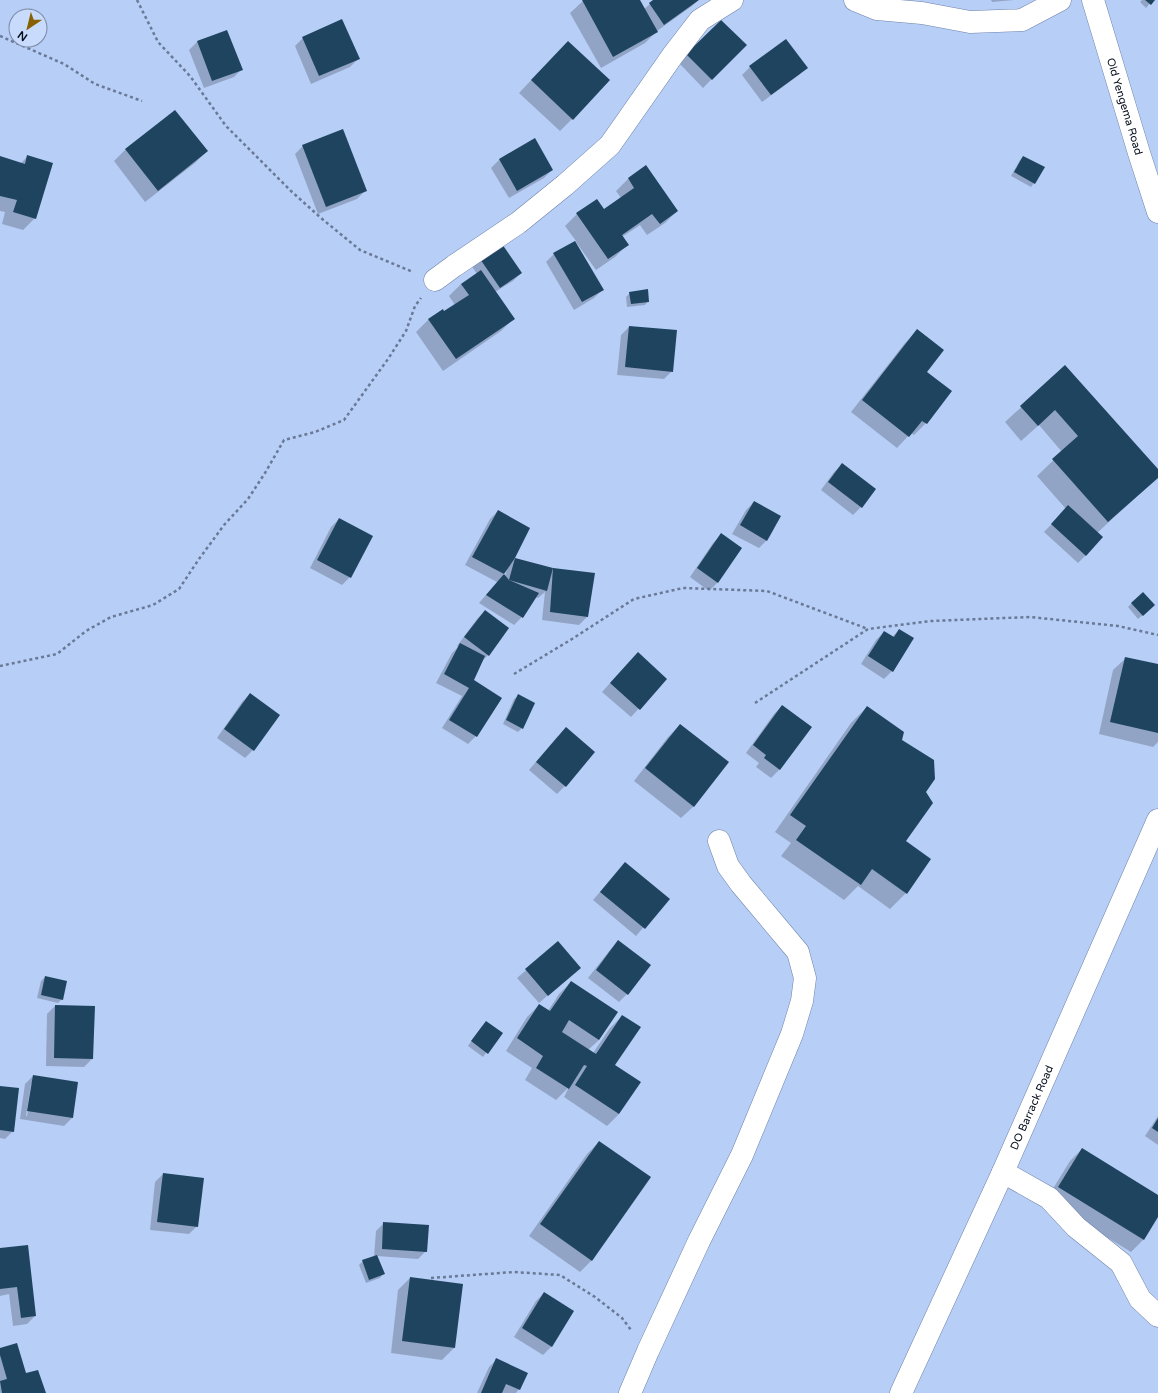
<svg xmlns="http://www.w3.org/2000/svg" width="1158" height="1393" viewBox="0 0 1158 1393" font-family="'Varela Round',sans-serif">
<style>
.shadow{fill:#0003;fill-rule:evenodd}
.building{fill:#1e445f}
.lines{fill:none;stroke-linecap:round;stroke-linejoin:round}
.minor-casing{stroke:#6d82a9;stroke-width:23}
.path{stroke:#697996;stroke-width:2.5;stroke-dasharray:3 3;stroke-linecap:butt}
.minor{stroke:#fff;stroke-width:22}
.labels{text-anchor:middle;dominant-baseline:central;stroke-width:4;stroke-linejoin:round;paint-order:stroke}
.street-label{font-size:11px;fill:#060d1b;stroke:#c8dbfc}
</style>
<rect width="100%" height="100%" fill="#b7cef7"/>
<g class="shadow">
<path d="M584,0H639L644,9L655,0H698L692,6L657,31L645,43L601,68L570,13Z"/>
<path d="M991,0H1014L992,2Z"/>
<path d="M1142,0H1153L1146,8L1140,2Z"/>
<path d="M721,21L745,45L703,88L679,63Z"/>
<path d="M227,31L242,69L234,77L204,88L189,50L197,42Z"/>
<path d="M303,38L358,59L350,67L311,84L295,46Z"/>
<path d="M786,40L807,68L799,75L762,102L742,75L750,67Z"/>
<path d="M556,54L572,119L560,131L519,93Z"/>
<path d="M534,140L552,170L544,178L509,198L491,168L499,160Z"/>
<path d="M303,146L365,191L357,199L318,214L295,154Z"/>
<path d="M126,149L207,151L195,163L145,202L114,161Z"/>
<path d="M28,156L35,218L23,230L2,224L5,212L0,211V157L20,164Z"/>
<path d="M1023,157L1034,183L1031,187L1011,176L1020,160Z"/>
<path d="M646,167L677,211L665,223L647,235L640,225L622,237L627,245L615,257L596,270L576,242L574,243L602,290L594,298L574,310L546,262L554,254L576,241L565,226L577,214L603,210L621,198L616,191L628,179Z"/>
<path d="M479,257L521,273L513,281L495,292L513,319L501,331L443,371L416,332L428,320L442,310L444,313L455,305L449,296L461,284L477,274L471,265Z"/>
<path d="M630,293L648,301L645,305L627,307L626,297Z"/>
<path d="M629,327L676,331L672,371L664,379L617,375L621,335Z"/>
<path d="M917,331L926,372V423L914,435L911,433L897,448L851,412L905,343Z"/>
<path d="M1065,367L1158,471V477L1097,533L1086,555L1078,563L1044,532L1066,509L1037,476L1062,452L1039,425L1021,441L1005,422Z"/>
<path d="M842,465L874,489L861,507L853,515L821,490L834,472Z"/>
<path d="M754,502L767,540L759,548L732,534L746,510Z"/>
<path d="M498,511L514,559L553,569L594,574L587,617L579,625L542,620L545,592L538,598L535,597L522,617L514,625L479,603L497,582L465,565L490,519ZM507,568L505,577L503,574Z"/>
<path d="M339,519L350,577L342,585L310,568L331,527Z"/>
<path d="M721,535L741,548L717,583L709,591L690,577L713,543Z"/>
<path d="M1132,603L1150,609L1138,619L1128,607Z"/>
<path d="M485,611L488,655L482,661L473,681L476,736L468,744L442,728L462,696L436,683L452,653L458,647L457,646L477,619Z"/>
<path d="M899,630L892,671L884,679L861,664L876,640L884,632L892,637Z"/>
<path d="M1126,658L1158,665V742L1153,747L1099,734L1113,670Z"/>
<path d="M630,661L666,679L631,717L602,692Z"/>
<path d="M250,694L279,715L253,750L245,758L217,738L242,702Z"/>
<path d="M518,696L522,728L518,732L503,724L514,699Z"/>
<path d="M782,706L811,727L779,770L771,778L756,767L759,763L746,753L774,714Z"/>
<path d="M867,707L901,740L925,792L904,842L906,893L890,909L858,886L844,900L781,856L791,843L775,832L851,723Z"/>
<path d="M680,725L728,763L693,807L681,818L634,781L668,737Z"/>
<path d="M558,736L565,786L557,794L529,770Z"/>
<path d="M625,863L668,899L636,936L593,900Z"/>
<path d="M618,942L627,994L619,1002L588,978L610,950Z"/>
<path d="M558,943L571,975L539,1003L517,978Z"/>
<path d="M45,977L62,999L58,1003L37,998L41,981Z"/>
<path d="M571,982L617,1012L599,1040L588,1050L593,1053L610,1028L622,1016L614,1066L619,1114L607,1126L564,1097L569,1087L556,1100L525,1080L532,1068L506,1051L527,1017L539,1005L548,1011L559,994Z"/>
<path d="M55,1006L92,1059L84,1067L46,1066L47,1014Z"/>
<path d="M482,1026L501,1033L483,1057L468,1046Z"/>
<path d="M33,1076L72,1118L64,1126L20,1119L25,1084ZM31,1084H33L27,1116H26Z"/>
<path d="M0,1087L13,1131L5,1139L0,1138Z"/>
<path d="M1158,1116V1145L1145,1136Z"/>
<path d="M599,1142L592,1260L580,1272L529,1236L587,1154Z"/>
<path d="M1082,1149L1158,1196V1215L1143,1240L1131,1252L1046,1200L1070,1161Z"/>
<path d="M163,1174L197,1226L189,1234L150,1230L155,1182Z"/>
<path d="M384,1223L426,1251L418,1259L377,1256L383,1274L380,1278L366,1283L359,1265L363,1261L374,1257L376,1231Z"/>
<path d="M0,1249L35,1316L27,1324L13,1326L9,1294L0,1296Z"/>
<path d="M410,1278L454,1348L442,1360L391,1353L398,1290Z"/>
<path d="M544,1293L573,1311L551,1347L543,1355L514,1337L536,1301Z"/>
<path d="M0,1349L45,1393H0Z"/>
<path d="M497,1359L519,1389L516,1393H477L489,1367Z"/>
</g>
<g class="building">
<path d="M582,0H640L658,32L613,57Z"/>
<path d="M653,0H699L664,25L649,3Z"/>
<path d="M1145,0H1155L1151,5Z"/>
<path d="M342,19L360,59L319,76L302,37Z"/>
<path d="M721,20L747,45L712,80L686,54Z"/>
<path d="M227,30L243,70L212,81L197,41Z"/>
<path d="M786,39L808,68L771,95L749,66Z"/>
<path d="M568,41L610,80L573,120L531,80Z"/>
<path d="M175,110L208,151L158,191L125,149Z"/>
<path d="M343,129L367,191L326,207L302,145Z"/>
<path d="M535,138L553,170L517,191L499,159Z"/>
<path d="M27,155L53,163L36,219L13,212L17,200L0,196V156L25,164Z"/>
<path d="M1023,156L1045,167L1035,184L1014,172Z"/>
<path d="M646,165L678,211L660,224L652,214L622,235L629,245L608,259L576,213L597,199L604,209L634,188L628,178Z"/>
<path d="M500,241L522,273L500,288L478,256Z"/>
<path d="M575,241L604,290L582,302L553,253Z"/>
<path d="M481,270L515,319L456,359L428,319L443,309L444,311L469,295L461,284Z"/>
<path d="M648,289L649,302L631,304L629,292Z"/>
<path d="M629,326L677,330L673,372L625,367Z"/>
<path d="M917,329L944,350L927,372L952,391L927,424L922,421L909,437L862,400Z"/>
<path d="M1065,365L1158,469V478L1108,522L1052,459L1078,436L1055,410L1038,426L1020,406Z"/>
<path d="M842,463L876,489L862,508L828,482Z"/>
<path d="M754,501L781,516L767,541L740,525Z"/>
<path d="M1068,505L1103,537L1086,556L1051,524Z"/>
<path d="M498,510L530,528L515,558L504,574L472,557Z"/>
<path d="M339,518L373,536L351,578L317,560Z"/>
<path d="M721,533L742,548L718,583L697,568Z"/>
<path d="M515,558L553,568L547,591L509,580Z"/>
<path d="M553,568L595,573L588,617L550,612Z"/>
<path d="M504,574L509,580L539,593L523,618L486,595Z"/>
<path d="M1143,592L1155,605L1143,616L1131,603Z"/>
<path d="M485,610L509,628L489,656L464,637Z"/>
<path d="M899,629L914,638L893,672L868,656L884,631L894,637Z"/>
<path d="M460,643L485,656L474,680L502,698L477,737L449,720L469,688L444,674Z"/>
<path d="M638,652L667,679L640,710L610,683Z"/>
<path d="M1125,657L1158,664V733L1110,722Z"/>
<path d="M250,693L280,715L254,751L224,729Z"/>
<path d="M518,694L535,703L523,729L506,720Z"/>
<path d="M782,705L812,727L780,770L764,758L766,755L753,745Z"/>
<path d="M867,706L904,732L902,740L934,760L935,779L926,792L933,803L906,841L931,859L907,894L872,869L861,885L796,840L806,826L790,815Z"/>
<path d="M680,724L729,762L694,807L645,768Z"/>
<path d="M566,727L595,752L566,787L536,762Z"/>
<path d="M625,862L670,899L645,929L600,892Z"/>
<path d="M618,940L651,965L628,995L596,970Z"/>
<path d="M558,941L581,968L548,996L525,969Z"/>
<path d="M45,976L67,981L63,1000L41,995Z"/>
<path d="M571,981L618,1012L599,1040L569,1020L562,1032L596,1054L622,1015L641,1027L615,1065L641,1082L619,1114L575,1085L587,1066L584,1065L569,1089L536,1068L543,1056L517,1038L539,1004L550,1011Z"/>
<path d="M55,1005L95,1006L93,1059L54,1058Z"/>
<path d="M486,1021L503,1033L488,1054L471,1041Z"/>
<path d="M33,1075L78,1082L73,1118L27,1111Z"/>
<path d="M0,1086L19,1088L14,1132L0,1130Z"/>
<path d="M1158,1118V1132L1152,1128Z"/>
<path d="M599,1141L651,1177L592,1261L540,1224Z"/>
<path d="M1082,1148L1158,1195V1217L1144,1240L1058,1187Z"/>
<path d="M163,1173L204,1178L198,1227L157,1222Z"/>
<path d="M383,1222L429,1225L427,1252L382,1249Z"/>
<path d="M28,1245L36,1316L21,1318L17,1287L0,1289V1248Z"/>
<path d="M377,1255L385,1274L369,1280L362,1260Z"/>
<path d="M410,1277L463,1284L455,1348L402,1341Z"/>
<path d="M544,1292L574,1311L552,1347L522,1328Z"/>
<path d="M17,1343L26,1373L38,1370L46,1393H2L0,1381L7,1379L0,1355V1348Z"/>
<path d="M496,1358L528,1373L520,1390L506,1384L502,1393H481Z"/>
</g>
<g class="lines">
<g class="minor-casing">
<g id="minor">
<path d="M855,0L877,9L922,13L970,22L1022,20L1060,0"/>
<path id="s1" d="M1093,0L1139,153L1158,212"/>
<path d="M435,280L454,266L518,223L565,185L610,145L673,55L700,20L732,0"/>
<path d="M1003,1172L1049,1198L1076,1227L1121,1263L1140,1299L1158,1316"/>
<path d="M630,1393L648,1351L699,1241L742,1155L792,1034L802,1001L805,978L798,952L741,884L728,866L719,841"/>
<path id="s2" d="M901,1393L1003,1172L1158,820"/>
</g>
</g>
<g class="path">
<path d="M137,0L158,42L190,76L226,126L291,191L321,218L360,250L413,272"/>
<path d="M0,36L64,64L95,84L142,101"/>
<path d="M0,666L57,654L86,631L111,617L153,605L179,589L199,559L224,525L248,499L265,473L284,440L315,432L344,420L388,359L406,331L415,306L421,298"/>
<path d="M514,674L572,639L634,599L683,588L767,591L868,629"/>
<path d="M755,703L868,629L931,621L1030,617L1118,626L1158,635"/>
<path d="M431,1278L514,1272L560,1275L595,1297L622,1318L631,1330"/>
</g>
<use href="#minor" class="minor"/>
</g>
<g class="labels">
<g class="street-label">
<text stroke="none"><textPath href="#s1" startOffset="111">Old Yengema Road</textPath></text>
<text stroke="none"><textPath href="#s2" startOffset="314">DO Barrack Road</textPath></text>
</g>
</g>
<g transform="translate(28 28) rotate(215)"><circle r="19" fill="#c8dbfc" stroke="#7a89a2"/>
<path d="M0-3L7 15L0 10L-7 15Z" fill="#886200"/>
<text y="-6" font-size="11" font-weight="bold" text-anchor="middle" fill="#060d1b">N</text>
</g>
</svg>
